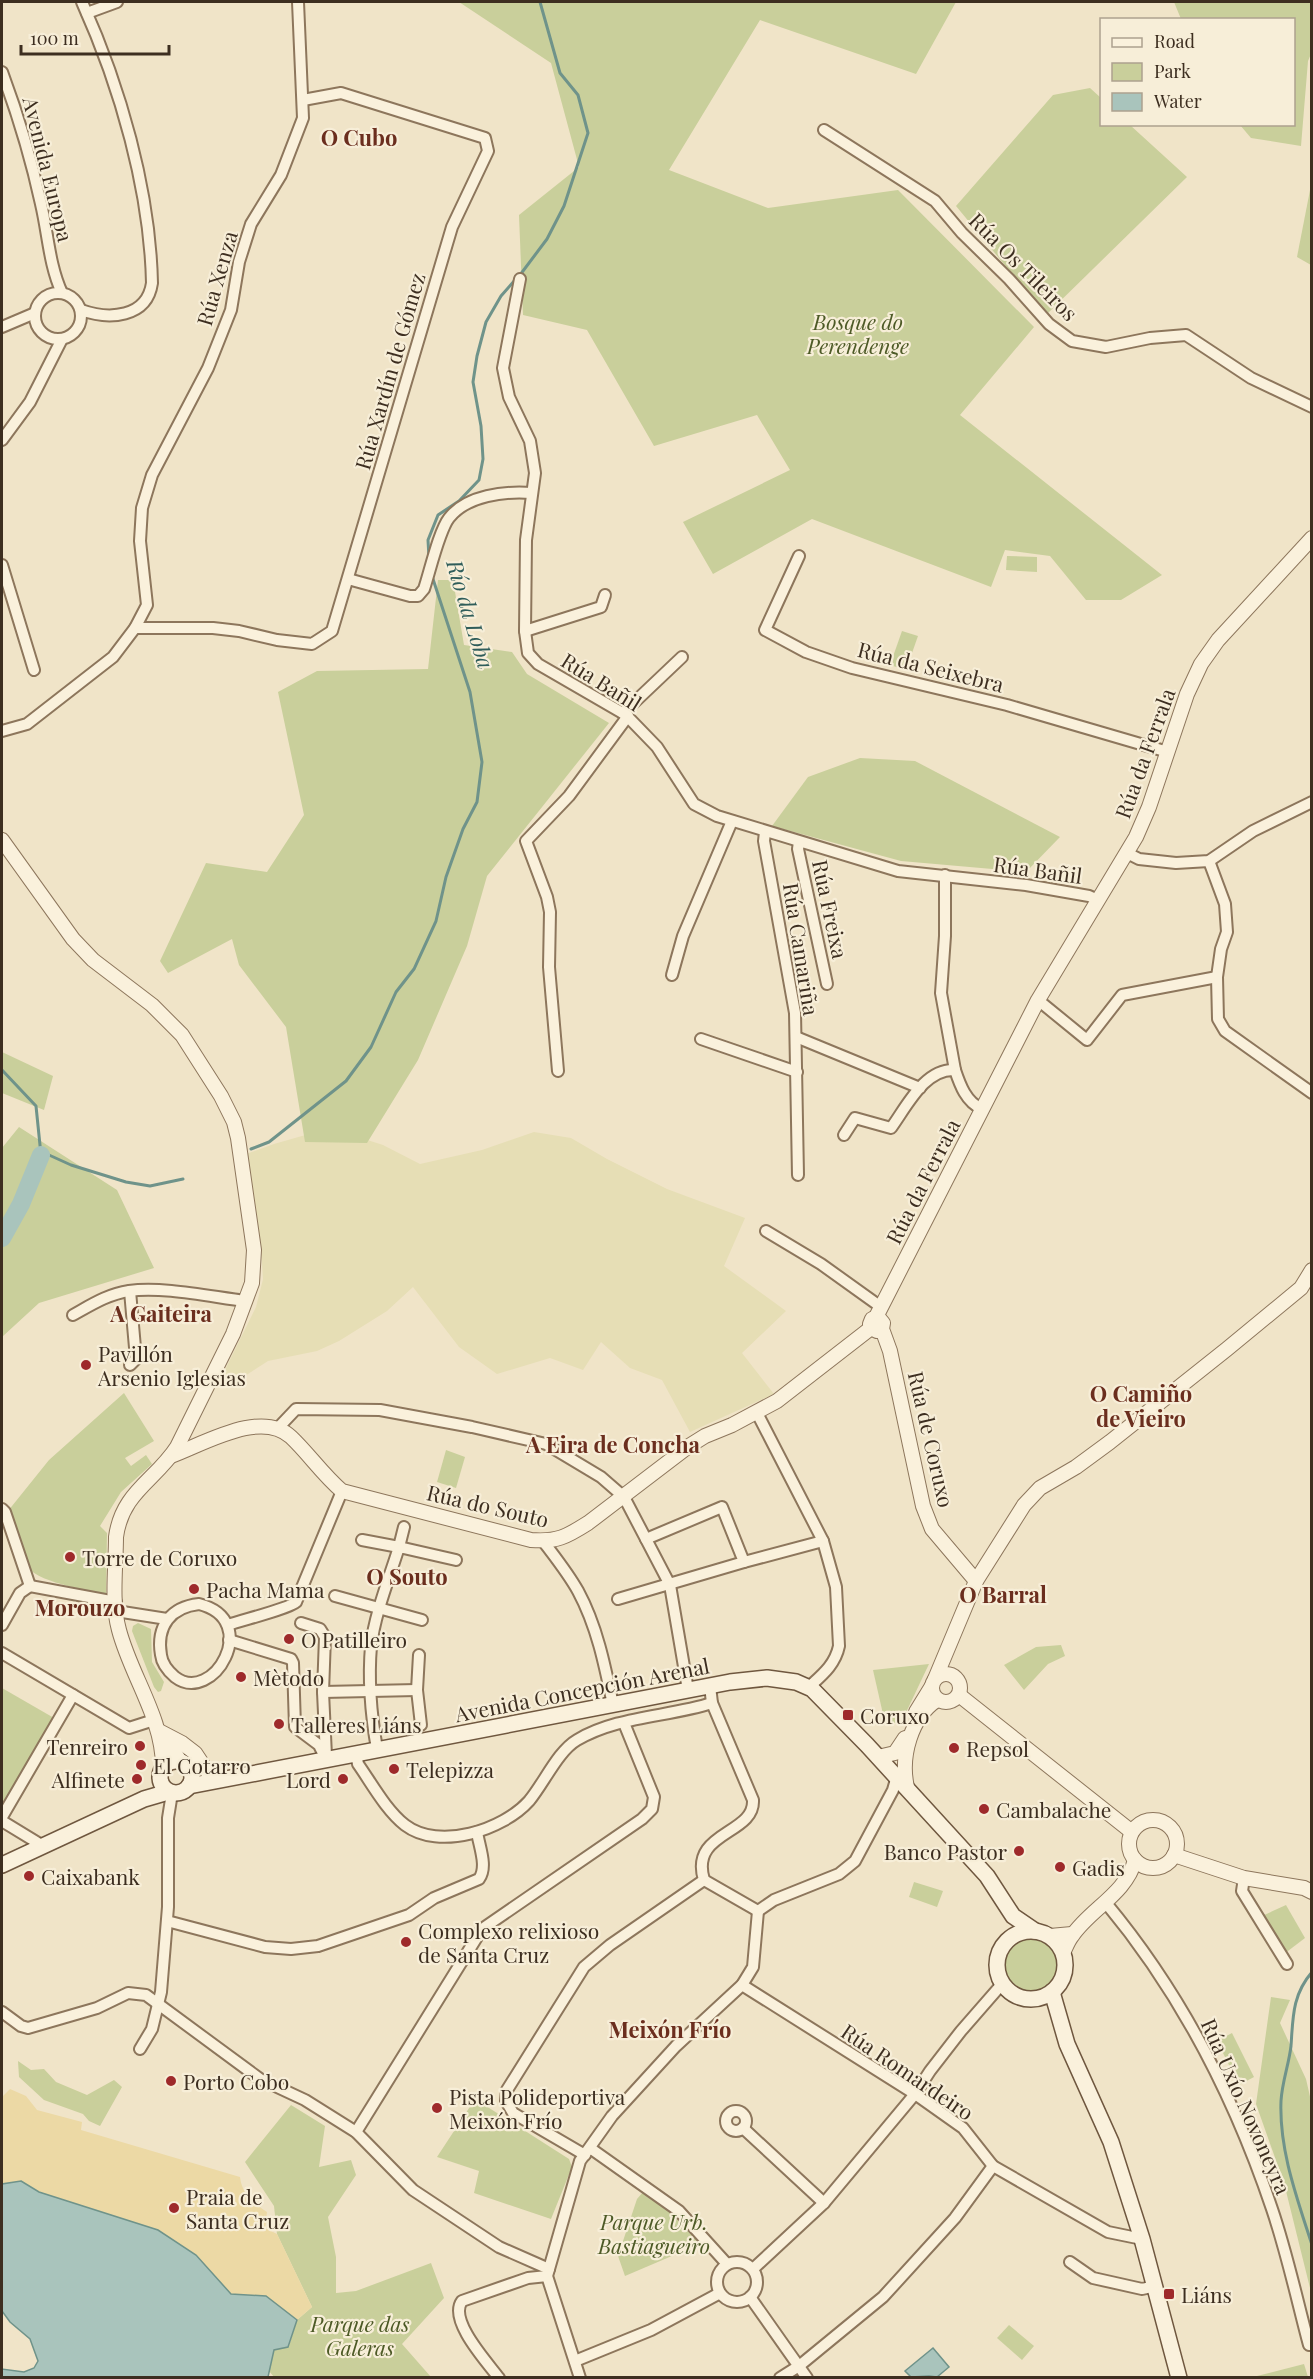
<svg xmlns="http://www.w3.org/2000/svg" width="1313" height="2379" viewBox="0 0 1313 2379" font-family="'Playfair Display',serif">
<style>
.farmland{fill:#e6deb5}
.green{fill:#c9cf9b}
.sand{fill:#ecd9a5}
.water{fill:#a9c4bc;stroke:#6f938a;stroke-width:1.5}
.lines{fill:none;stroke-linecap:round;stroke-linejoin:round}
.stream{stroke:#6f938a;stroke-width:3}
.river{stroke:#a9c4bc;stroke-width:18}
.minor-casing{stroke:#8d765c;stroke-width:14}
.tertiary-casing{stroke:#8d765c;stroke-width:16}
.secondary-casing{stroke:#6f573f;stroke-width:18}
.minor{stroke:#faf1dc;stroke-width:10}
.tertiary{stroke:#faf1dc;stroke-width:14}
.secondary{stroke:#faf1dc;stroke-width:15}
.poi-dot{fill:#9e2a2b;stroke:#f7eed8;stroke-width:2}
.labels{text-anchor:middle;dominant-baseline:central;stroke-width:4.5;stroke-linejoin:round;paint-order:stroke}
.street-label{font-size:21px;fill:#3d2e20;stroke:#f7eed8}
.park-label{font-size:21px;font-style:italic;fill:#4d5a26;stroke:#f7eed8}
.poi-label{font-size:21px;fill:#3d2e20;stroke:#f7eed8;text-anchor:start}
.neighbourhood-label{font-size:22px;font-weight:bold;fill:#6b2e1e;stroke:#f7eed8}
.water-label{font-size:22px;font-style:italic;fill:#2f5d5a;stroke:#f7eed8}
</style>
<rect width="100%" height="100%" fill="#f0e4c8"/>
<path class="farmland" d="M330,1128L383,1145L420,1164L482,1150L534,1132L571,1138L607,1159L667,1189L745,1218L724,1266L786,1311L742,1353L774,1394L690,1432L662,1380L630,1368L601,1342L583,1370L550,1358L497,1374L459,1347L413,1287L387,1311L339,1341L317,1351L268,1361L231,1385L221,1378L256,1307L263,1279L261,1249L246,1154L274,1144Z"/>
<g class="green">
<path d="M459,2H956L916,74L760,20L669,170L768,208L898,190L1034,327L960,415L1162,575L1121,600H1086L1050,556L1005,550L991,587L812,519L713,574L683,522L790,470L757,415L654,446L587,330L523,315L519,215L579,167L551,63Z"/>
<path d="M1174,2H1311V54L1308,61L1301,146L1251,138L1240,125L1294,124V20L1181,19Z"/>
<path d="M1090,88L1101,98L1102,124L1130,125L1187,177L1046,315L956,206L1053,95Z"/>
<path d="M1311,185V265L1297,257Z"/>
<path d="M1007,556L1037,557V572L1006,570Z"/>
<path d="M438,580H453L464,645L512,652L527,674L609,723L487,876L467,946L418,1060L367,1143L305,1142L286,1027L239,965L232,939L168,973L160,961L206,863L267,872L304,815L278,692L317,671L428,669Z"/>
<path d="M902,631L918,636L906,670L890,665Z"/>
<path d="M860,758L915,761L1060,837L1026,872L901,861L772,826L808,777Z"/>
<path d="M2,1052L53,1076L44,1110L2,1093Z"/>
<path d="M19,1127L117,1190L154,1268L39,1303L2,1337V1148Z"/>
<path d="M124,1393L154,1441L125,1458L131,1466L146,1455L152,1464L121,1492L100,1526L107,1533L106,1594C87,1590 34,1582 25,1564C17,1548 14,1528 8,1511L49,1460Z"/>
<path d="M446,1450L465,1457L456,1488L437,1482Z"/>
<path d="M138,1623L151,1629L152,1662L164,1682L161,1691L158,1692L154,1687L132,1631L133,1626Z"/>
<path d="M1061,1645L1065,1656L1048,1664L1024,1690L1004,1665L1036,1647Z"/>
<path d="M929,1664L901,1723H885L873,1670Z"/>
<path d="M2,1688L54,1718L3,1805L2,1804Z"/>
<path d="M914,1882L943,1891L937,1907L909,1897Z"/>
<path d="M1286,1905L1305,1938L1284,1954L1262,1916Z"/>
<circle cx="1030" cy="1965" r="28"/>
<path d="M1271,1997L1290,2000L1280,2023L1306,2079L1311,2101V2292L1284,2183L1256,2104Z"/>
<path d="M1232,2033L1254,2077L1239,2085L1217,2041Z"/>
<path d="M18,2061L31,2070L44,2069L56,2082L87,2095L114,2080L122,2087L100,2126L89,2121L83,2114L44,2100L19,2077Z"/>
<path d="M475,2099L569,2159L572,2167L551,2219L474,2193L479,2171L437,2157Z"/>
<path d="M291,2105L325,2126L319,2167L351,2160L356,2175L328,2217L336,2257V2293L356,2291L431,2263L444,2298L402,2344L431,2377H274L269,2371L274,2350L289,2346L297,2320L312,2307L277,2234L274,2206L245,2162Z"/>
<path d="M644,2191L688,2227L700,2240V2244L625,2276L618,2256L637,2199Z"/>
<path d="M1009,2325L1034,2346L1022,2360L997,2338Z"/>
<path d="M1304,2364L1308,2377H1253Z"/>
</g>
<path class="sand" d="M10,2089L26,2096L37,2110L82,2122L81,2130L240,2177C242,2194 253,2203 267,2212L265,2228L277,2234L312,2307L297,2320L266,2296L231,2294L196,2255L39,2192L21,2181L2,2184V2097Z"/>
<g class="water">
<path d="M21,2181L39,2192L158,2230L196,2255L231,2294L266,2296L297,2320L288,2347L274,2350L268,2377H2V2369L24,2372L34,2368L38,2361L30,2339L10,2322L2,2311V2184Z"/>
<path d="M933,2348L949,2367L937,2377L929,2376L911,2377L905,2371Z"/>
</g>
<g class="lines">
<g class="stream">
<path d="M520,275L547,239L564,206L588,133L578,95L560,73L540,2"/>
<path d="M429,558L428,540L438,515L459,501L479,480L483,459L481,426L473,382L477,356L486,322L501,296L515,280"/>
<path d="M2,1070L36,1106L41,1155H49L71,1165L126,1182L150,1186L183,1179"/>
<path d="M251,1149L269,1142L346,1081L371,1047L396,992L414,969L436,921L446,877L463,829L477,802L482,762L470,692L432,576"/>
<path d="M1312,1972C1292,1995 1293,2018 1291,2046C1289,2064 1282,2082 1281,2101C1279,2150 1297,2198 1312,2245"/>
</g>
<path class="river" d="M2,1238L21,1204L41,1155"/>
<g class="minor-casing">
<g id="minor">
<path d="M87,13L117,2"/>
<path d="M2,72C18,115 31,158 41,204C48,233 49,265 62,293"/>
<path d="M824,130L935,201L962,233L1009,279L1049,324L1072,341L1106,347L1150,338L1186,335L1251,378L1312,407"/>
<path d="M520,279L503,368L509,397L530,441L535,473L526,540L525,631L528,653L538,664L626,715L657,747L694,804L717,816L898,871L1026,885L1089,896L1098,900"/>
<circle cx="58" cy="316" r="23"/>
<path d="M81,310C109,320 147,318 152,283C150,190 120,86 82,2"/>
<path d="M2,327L35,313"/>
<path d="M2,440L30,402L62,339"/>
<path d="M799,556L765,630L806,652L852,668L1007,705L1168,752"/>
<path d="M2,565L34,670"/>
<path d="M348,579L410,596H418L424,589C430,571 439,531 449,518C467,495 505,491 532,493"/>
<path d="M135,628H213L239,631L277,640L312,644L332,631L452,227L488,151L485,138L341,93L303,100"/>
<path d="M525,631L601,607L605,595"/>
<path d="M623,713L682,657"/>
<path d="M2,731L27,724L113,657L135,628L147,605L140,541L142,508L152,475L208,368L231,310L239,262L251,224L281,175L303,118L298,2"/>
<path d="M765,832L764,841L795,1013L798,1175"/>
<path d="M799,842L798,849L827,984"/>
<path d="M1127,853L1139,859L1176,863L1209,861L1253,831L1312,802"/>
<path d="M1209,861L1225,904L1227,932L1221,949L1217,977L1218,1019L1225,1031L1312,1093"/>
<path d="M945,875V936L941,993L955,1070"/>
<path d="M672,975L683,936L732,821"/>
<path d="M1038,1000L1087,1040L1122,995L1217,977"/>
<path d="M796,1037L920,1088"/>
<path d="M701,1039L797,1072"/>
<path d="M558,1071L549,967L550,912L547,897L526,841L569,796L628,716"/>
<path d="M844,1135L855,1118L891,1128C907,1106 925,1068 955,1070C960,1085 966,1102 982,1109"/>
<path d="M766,1231L821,1264L881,1307"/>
<path d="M130,1291L136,1359L130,1365"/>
<path d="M73,1315C91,1305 108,1294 129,1291C162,1286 212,1297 246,1301"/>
<path d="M757,1413L823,1541L836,1587L839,1646C835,1665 822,1675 809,1687"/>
<path d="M278,1428L296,1409L380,1410L472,1427L546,1444L601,1477L624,1497L670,1585L688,1690"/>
<path d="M2,1509L5,1512L30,1586"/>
<path d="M362,1540L399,1547L404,1527"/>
<path d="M543,1541C555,1557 568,1573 578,1591C597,1626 605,1666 613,1705"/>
<path d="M744,1562L823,1541"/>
<path d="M30,1586L116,1602"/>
<path d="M335,1596L422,1620"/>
<path d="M618,1599L744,1562L722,1507L646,1539"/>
<path d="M199,1604C263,1620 213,1706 175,1677C168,1671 162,1664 161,1655C156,1626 171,1607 199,1604Z"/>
<path d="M116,1611L167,1619"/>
<path d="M301,1623L320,1629L325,1637L323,1692L326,1756"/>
<path d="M2,1625L20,1593L30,1586"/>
<path d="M228,1625C242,1620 288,1609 296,1602L342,1491"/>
<path d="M229,1640L291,1659L293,1663L295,1727L319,1745L326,1759"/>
<path d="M2,1653L129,1728L154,1720"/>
<path d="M419,1655L417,1690L421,1725"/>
<path d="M323,1692L417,1690"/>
<path d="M377,1749C371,1715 368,1681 371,1646C375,1613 389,1579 399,1547L456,1560"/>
<path d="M356,1754L358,1764C372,1784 386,1810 405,1825C439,1851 503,1830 529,1801C544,1783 558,1751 577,1740C617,1716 668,1717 712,1703"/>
<path d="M2,1817L73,1695"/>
<path d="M2,1821L43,1846"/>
<path d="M1244,1878L1242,1891L1287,1964"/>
<path d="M704,1880L758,1911"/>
<path d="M1106,1903C1180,1992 1235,2099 1272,2209C1287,2253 1297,2300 1309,2345"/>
<path d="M758,1911L774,1900L839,1874L855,1861L893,1790L897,1776"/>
<path d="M167,1921L265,1947L291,1949L318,1946L409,1915L434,1898L479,1879C488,1867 479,1846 477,1832"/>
<path d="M742,1985L915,2094L963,2128L993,2166L1108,2232L1142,2239"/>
<path d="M2,2012L21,2026L28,2028L97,2008L128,1993L146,1995L260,2079L305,2100L356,2132L413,2190L499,2247L549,2269"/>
<path d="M140,2049L152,2029L161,1992L168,1907V1818L172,1793"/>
<circle cx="736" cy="2121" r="10"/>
<path d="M743,2128L824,2203"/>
<path d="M356,2132L482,1929L642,1819L652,1809L654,1797L624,1723"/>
<path d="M590,2148L679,2211L727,2264"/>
<path d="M585,2155L513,2113L506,2101L507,2090L584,1967L610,1945L704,1880C689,1831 755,1835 753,1800L712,1703L710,1686"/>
<path d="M1070,2262L1093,2278L1142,2289L1156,2286"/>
<circle cx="737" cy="2282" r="20"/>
<path d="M753,2269L824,2203L915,2094L930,2071L961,2031L1002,1984"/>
<path d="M750,2297L807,2378"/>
<path d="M575,2361L651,2330L720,2293"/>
<path d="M499,2378C487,2362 448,2320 462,2301L528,2278L547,2276"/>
<path d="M580,2378L547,2276L580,2161L612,2116L676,2046L742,1985L753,1967L758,1911"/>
<path d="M780,2378L799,2366L883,2297L955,2218L993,2166"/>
</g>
</g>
<g class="tertiary-casing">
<g id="tertiary">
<path d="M2,840L73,939L93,960L152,1005L182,1035L221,1096L234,1122L238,1138L254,1250L252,1283L233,1334L177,1447C155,1481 122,1492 116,1537C116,1567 111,1601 119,1630C131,1676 163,1718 163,1767"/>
<path d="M876,1317L1038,1000L1136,837L1149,807L1187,694L1201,664L1218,640L1312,538"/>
<path d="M882,1329L877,1331L871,1328L870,1324L872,1319L878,1317L883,1323L882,1329L890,1351L923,1506L932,1529L976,1581"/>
<path d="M171,1456C204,1444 261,1409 291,1437C309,1454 323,1475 342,1491L531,1540C557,1542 566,1537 588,1523L689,1446L705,1436L732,1425L777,1401L871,1328"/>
<circle cx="946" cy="1688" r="14"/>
<path d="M935,1679L976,1581L1024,1505L1040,1488L1076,1467L1110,1442L1227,1349L1301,1288L1312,1270"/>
<path d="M959,1695L1132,1832"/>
<path d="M916,1712L932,1686"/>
<path d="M159,1731L182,1743L195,1753L209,1774"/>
<path d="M163,1735L180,1761"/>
<path d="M878,1757L895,1753L905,1738"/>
<path d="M907,1787C900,1757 911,1717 937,1700"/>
<circle cx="1153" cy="1844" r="24"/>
<path d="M1174,1855L1244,1878L1304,1888L1312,1892"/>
<path d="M1050,1936L1072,1934"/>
<path d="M1063,1953C1066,1947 1068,1941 1072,1936C1090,1909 1126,1894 1135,1860"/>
</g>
</g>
<g class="secondary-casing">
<g id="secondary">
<circle cx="176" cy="1777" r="16"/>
<path d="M189,1786L730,1682L767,1678L796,1682L812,1689L867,1745L987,1876L1013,1916L1035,1931"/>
<path d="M2,1865L144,1799L168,1792"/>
<circle cx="1031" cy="1965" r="34"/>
<path d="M1052,1992L1067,2044L1111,2142L1142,2239L1179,2378"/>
</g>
</g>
<use href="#minor" class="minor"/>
<use href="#tertiary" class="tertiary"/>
<use href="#secondary" class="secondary"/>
</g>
<g class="poi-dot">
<circle cx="86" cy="1365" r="6"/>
<circle cx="70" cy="1557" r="6"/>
<circle cx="194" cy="1589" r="6"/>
<circle cx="289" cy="1639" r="6"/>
<circle cx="241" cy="1677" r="6"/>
<rect x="842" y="1709" width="12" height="12" rx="3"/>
<circle cx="279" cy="1724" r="6"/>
<circle cx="140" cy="1746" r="6"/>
<circle cx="954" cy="1748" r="6"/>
<circle cx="141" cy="1765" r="6"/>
<circle cx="394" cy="1769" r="6"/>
<circle cx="137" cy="1779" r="6"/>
<circle cx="343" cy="1779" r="6"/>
<circle cx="984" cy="1809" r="6"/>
<circle cx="1019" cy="1851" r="6"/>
<circle cx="1060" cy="1867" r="6"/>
<circle cx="29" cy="1876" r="6"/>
<circle cx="406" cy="1942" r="6"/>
<circle cx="171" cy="2081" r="6"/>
<circle cx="437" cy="2108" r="6"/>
<circle cx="174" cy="2208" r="6"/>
<rect x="1163" y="2288" width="12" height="12" rx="3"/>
</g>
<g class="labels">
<g class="street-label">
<text transform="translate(49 169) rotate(76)">Avenida Europa</text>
<text transform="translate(1024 266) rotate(45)">Rúa Os Tileiros</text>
<text transform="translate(216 278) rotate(-74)">Rúa Xenza</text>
<text transform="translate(389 371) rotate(-74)">Rúa Xardín de Gómez</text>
<text transform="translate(931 666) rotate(14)">Rúa da Seixebra</text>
<text transform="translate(602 681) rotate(32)">Rúa Bañil</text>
<text transform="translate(1144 753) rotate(-70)">Rúa da Ferrala</text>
<text transform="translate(1038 869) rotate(8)">Rúa Bañil</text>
<text transform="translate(831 909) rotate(78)">Rúa Freixa</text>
<text transform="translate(802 949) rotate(81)">Rúa Camariña</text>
<text transform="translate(922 1181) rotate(-63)">Rúa da Ferrala</text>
<text transform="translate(932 1439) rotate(77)">Rúa de Coruxo</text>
<text transform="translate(488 1505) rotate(13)">Rúa do Souto</text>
<text transform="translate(582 1689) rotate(-11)">Avenida Concepción Arenal</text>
<text transform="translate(908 2071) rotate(34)">Rúa Romardeiro</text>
<text transform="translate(1247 2106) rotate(66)">Rúa Uxío Novoneyra</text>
</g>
<g class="park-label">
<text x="858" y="321">Bosque do<tspan x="858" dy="24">Perendenge</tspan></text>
<text x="654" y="2221">Parque Urb.<tspan x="654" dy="24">Bastiagueiro</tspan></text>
<text x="360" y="2323">Parque das<tspan x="360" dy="24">Galeras</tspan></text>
</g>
<g class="poi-label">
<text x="98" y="1353">Pavillón<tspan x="98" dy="24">Arsenio Iglesias</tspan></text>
<text x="82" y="1557">Torre de Coruxo</text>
<text x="206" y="1589">Pacha Mama</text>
<text x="301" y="1639">O Patilleiro</text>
<text x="253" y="1677">Mètodo</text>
<text x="860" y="1715">Coruxo</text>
<text x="291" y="1724">Talleres Liáns</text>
<text x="128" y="1746" text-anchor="end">Tenreiro</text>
<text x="966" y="1748">Repsol</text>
<text x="153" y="1765">El Cotarro</text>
<text x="406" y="1769">Telepizza</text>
<text x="125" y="1779" text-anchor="end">Alfinete</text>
<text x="331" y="1779" text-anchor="end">Lord</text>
<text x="996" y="1809">Cambalache</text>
<text x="1007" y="1851" text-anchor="end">Banco Pastor</text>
<text x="1072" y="1867">Gadis</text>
<text x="41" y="1876">Caixabank</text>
<text x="418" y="1930">Complexo relixioso<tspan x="418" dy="24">de Santa Cruz</tspan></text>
<text x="183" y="2081">Porto Cobo</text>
<text x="449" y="2096">Pista Polideportiva<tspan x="449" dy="24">Meixón Frío</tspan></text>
<text x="186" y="2196">Praia de<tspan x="186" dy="24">Santa Cruz</tspan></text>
<text x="1181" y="2294">Liáns</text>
</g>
<g class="neighbourhood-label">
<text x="359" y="137">O Cubo</text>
<text x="161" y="1313">A Gaiteira</text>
<text x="1141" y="1393">O Camiño<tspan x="1141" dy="25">de Vieiro</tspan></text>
<text x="613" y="1444">A Eira de Concha</text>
<text x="407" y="1576">O Souto</text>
<text x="1003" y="1594">O Barral</text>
<text x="80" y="1607">Morouzo</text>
<text x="670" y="2029">Meixón Frío</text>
</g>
<g class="water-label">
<text transform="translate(471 614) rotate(73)">Río da Loba</text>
</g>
</g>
<rect width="1313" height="2379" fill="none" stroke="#3d2e20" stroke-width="6"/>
<rect x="1100" y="18" width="195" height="108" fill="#f7eed8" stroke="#ada18e" stroke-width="1.5"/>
<rect x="1112" y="38" width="30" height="9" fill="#faf1dc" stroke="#ada18e" stroke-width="1.5"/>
<text x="1154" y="48" font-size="18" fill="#3d2e20">Road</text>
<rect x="1112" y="63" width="30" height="18" fill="#c9cf9b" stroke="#ada18e" stroke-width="1.5"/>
<text x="1154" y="78" font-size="18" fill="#3d2e20">Park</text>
<rect x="1112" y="93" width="30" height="18" fill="#a9c4bc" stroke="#ada18e" stroke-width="1.5"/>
<text x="1154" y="108" font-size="18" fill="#3d2e20">Water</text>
<path d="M21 45v9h148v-9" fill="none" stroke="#3d2e20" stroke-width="3"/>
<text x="30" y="45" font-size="18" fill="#3d2e20" stroke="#f7eed8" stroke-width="4.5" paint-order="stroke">100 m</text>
</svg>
